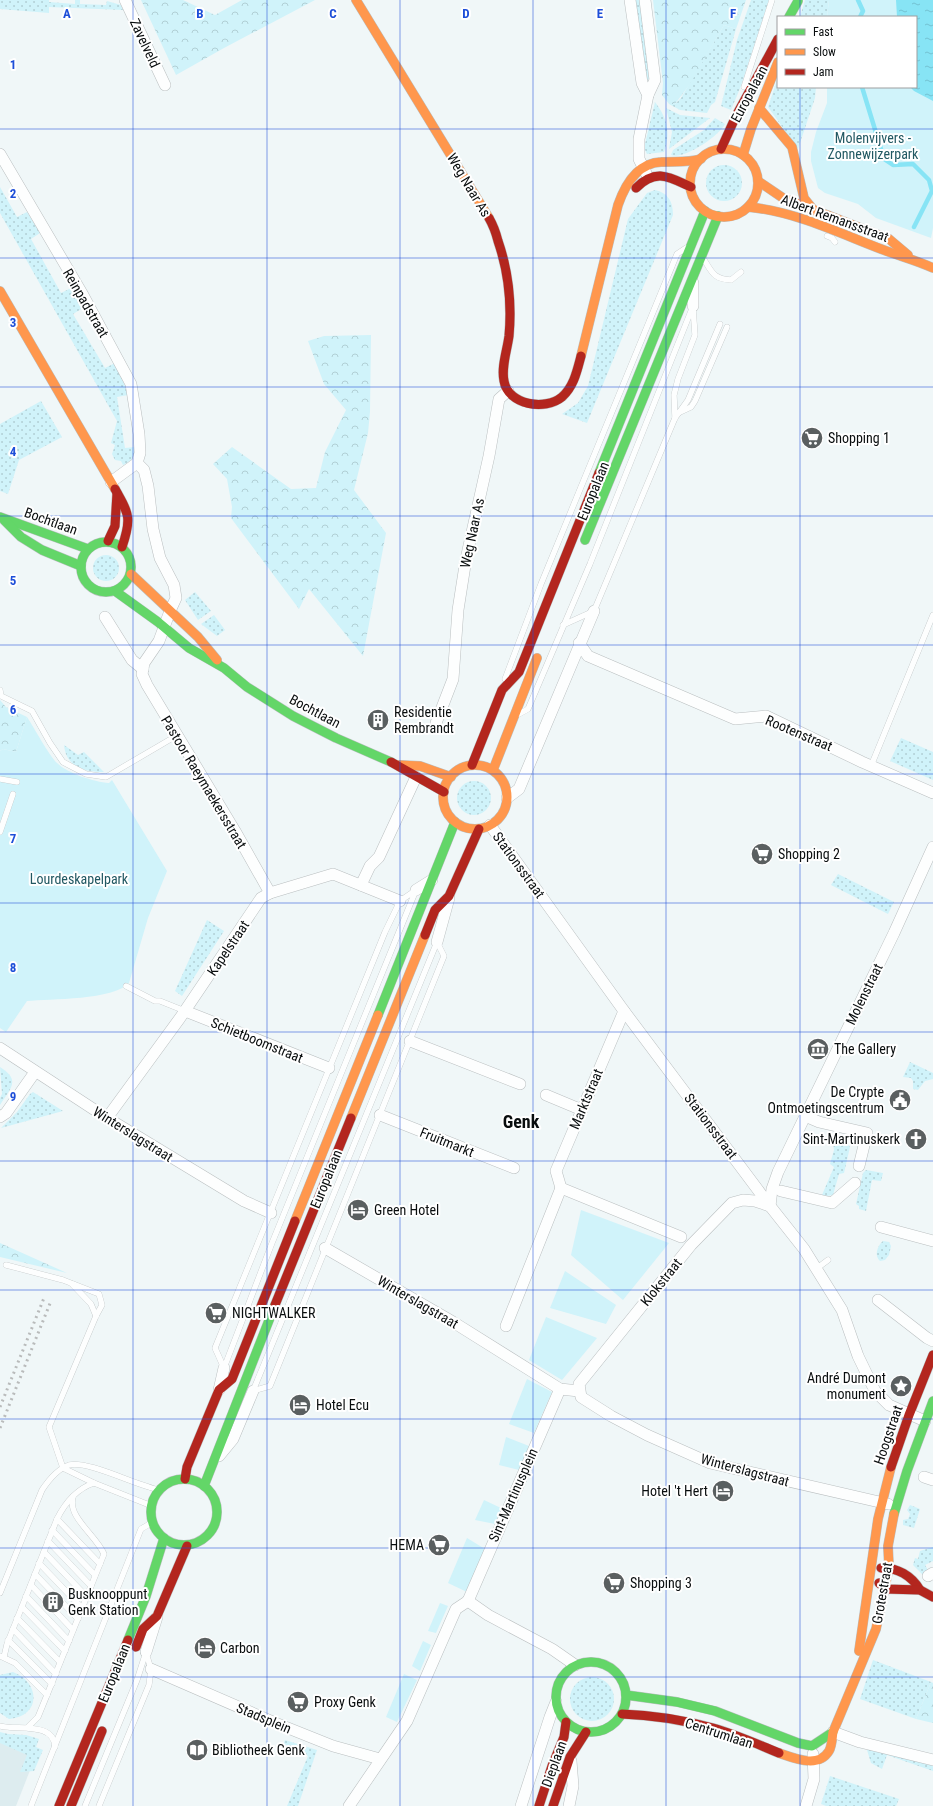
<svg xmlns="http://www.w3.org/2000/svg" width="933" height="1806" viewBox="0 0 933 1806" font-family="'Roboto Condensed',sans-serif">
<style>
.built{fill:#ddecef}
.grass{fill:url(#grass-dots)}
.forest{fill:url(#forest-crowns)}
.park{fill:#d0f3fa}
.water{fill:url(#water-ripples)}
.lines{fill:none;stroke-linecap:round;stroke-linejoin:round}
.stream{stroke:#87e4f5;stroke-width:4.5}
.lane-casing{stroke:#babfc0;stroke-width:6}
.street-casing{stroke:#babfc0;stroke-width:12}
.fast-casing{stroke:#babfc0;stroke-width:10}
.slow-casing{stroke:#babfc0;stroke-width:10}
.jam-casing{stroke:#babfc0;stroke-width:10}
.lane{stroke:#fdfefe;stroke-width:5.5}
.street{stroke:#fdfefe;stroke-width:11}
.fast{stroke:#63d668;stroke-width:9}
.slow{stroke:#ff974d;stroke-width:9}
.jam{stroke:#b3261e;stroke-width:9}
.rail{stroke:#b9bbbb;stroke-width:3;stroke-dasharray:2 4;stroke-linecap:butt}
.grid{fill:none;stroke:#1d4ed8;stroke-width:1;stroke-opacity:0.55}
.labels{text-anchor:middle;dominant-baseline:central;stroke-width:4;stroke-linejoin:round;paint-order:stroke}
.street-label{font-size:14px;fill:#090d0e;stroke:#fff}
.park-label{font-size:14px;fill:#215862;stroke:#fff}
.poi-label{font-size:14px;fill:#090d0e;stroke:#fff;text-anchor:start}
.district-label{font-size:18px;font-weight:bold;fill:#090d0e;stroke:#fff}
.grid-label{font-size:13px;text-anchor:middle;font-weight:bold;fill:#1d4ed8;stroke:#fff;stroke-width:4;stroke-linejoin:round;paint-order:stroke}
</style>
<defs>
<pattern id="grass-dots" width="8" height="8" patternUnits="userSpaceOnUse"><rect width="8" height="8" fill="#d0f3fa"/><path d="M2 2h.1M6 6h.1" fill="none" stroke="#b1cfd5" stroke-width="1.8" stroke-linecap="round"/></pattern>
<pattern id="forest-crowns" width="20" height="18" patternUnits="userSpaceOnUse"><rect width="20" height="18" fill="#d0f3fa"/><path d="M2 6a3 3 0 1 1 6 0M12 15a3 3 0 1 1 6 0" fill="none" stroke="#b1cfd5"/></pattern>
<pattern id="water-ripples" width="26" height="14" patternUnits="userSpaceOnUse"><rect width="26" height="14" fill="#87e4f5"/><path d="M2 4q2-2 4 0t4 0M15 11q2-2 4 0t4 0" fill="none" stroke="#73c2d1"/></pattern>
</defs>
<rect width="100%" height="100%" fill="#f0f7f8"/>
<path class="built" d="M0,1734L38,1750L16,1806H0Z"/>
<g class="grass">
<path d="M0,0H49V2L75,4V0H80V4L106,5L107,1L121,5L123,10L49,7V13L0,9Z"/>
<path d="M634,0H641L649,79L647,80Z"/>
<path d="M751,0H769L741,86L731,110L721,106L737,40Z"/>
<path d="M805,0H829L827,17H800Z"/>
<path d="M724,25L736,29L715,102L711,105L707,113L680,110L669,104H675L681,98Z"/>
<path d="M778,77V87H816L815,98L798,149L768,107Z"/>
<path d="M655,102C667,118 671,132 664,152L647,154L644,148Z"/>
<path d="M666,108L680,115L710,118L669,149L672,132Z"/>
<path d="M715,118L725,124C719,136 684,160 671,155L673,150L704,130Z"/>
<circle cx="724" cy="183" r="18"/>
<path d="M0,187L17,217L27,212L40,233L31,239L61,293L71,288L83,308L73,314L105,368L115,363L122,378L128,395L117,397L125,448L135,447C136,457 131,461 123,465L121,461L115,460L112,454L115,445L111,443L117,421L0,213Z"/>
<path d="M655,190C668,193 673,201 673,215L587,423L562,414L578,403L588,386L628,219L647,193Z"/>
<path d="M41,401L62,437L19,460L8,494L0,491V424Z"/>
<circle cx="106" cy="568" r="13"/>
<path d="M195,592L211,611L198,620L185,600Z"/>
<path d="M214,615L225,630L217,636L201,624Z"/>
<path d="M901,738L933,752V780L890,761Z"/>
<path d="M64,745L78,755L84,752L104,772C84,772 66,767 64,745Z"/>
<circle cx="474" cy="798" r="17"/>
<path d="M838,874L894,902L888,914L831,885Z"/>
<path d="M207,920L224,931L182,996L175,991Z"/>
<path d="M910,1062L933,1073V1079L925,1081L918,1090L913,1089V1081L911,1078L903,1077Z"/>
<path d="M0,1067C21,1080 11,1088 0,1105V1098L2,1094Z"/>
<path d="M33,1092L63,1111L1,1128L17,1112L30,1094Z"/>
<path d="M831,1139L847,1143L850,1147L844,1173L839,1174L833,1195L827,1196L822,1195L834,1167L830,1164L834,1150L833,1143L829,1141Z"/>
<path d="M866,1170L883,1173L881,1181L872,1180L866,1211L859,1209V1206L856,1204L863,1173Z"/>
<path d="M883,1241L889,1242L891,1246L889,1255L885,1260L880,1261C874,1256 877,1246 883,1241Z"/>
<path d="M910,1505L920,1509L914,1528L903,1525V1520L908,1519L910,1514L907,1510Z"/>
<path d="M933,1547V1561L925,1565L928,1570L923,1575L913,1565L915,1558L918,1559L920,1551Z"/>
<path d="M873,1660L931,1682L916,1719L860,1699Z"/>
<path d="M13,1672C40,1682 42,1716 9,1719L0,1713V1675Z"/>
<circle cx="592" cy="1699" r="22"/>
<path d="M0,1732L8,1734L26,1735L39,1739L36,1747L43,1750L34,1771L20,1772L27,1755L0,1743Z"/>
<path d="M285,1740L317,1750L298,1806H287L308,1756L283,1745Z"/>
<path d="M867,1750H873L933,1764V1771L887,1755L882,1769L871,1763Z"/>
<path d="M830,1776L899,1799L896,1806H826L821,1804Z"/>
</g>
<g class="forest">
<path d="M141,0H183L215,15L242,0H315L224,48L176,75Z"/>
<path d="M653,0H746L736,29L724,25L690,84L675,104H669L662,95L663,83Z"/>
<path d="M371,335L370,412L368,433L354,490L386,533L363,656L309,589L299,609L231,518L232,507L227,479L213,464L232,447L291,489L316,488L325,452L346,410L324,384L308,341L324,336Z"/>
<path d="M0,700L6,707L27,717L16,752L3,749L0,751Z"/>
<path d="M0,1243L67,1273L0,1257Z"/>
<path d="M931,1682L933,1683V1723L916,1719Z"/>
</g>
<g class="park">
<path d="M829,0H933V228L931,238L876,218L858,204L825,193L818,188L811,161V152L816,132L827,103V87H916V17H827Z"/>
<path d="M27,717C35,729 48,754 57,763C67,773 94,782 109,783L112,780L167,871L148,918L129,983C114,1000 50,999 27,1001L6,1032L0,1028V751L3,749L16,752Z"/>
<path d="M581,1210L669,1243L623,1300L571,1255Z"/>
<path d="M565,1271L616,1305L606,1324L550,1308Z"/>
<path d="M546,1317L597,1338L562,1380L529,1360Z"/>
<path d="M527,1379L552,1392L534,1433L509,1424Z"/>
<path d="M506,1437L529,1446L519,1470L499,1465Z"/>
<path d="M484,1500L501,1508L495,1524L475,1520Z"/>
<path d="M467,1538L485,1549L467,1592L448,1583Z"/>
<path d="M440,1603L448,1606L436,1633L428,1631Z"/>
<path d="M423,1641L431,1645L420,1671L412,1666Z"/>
<path d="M404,1674L417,1680L397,1722L386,1717Z"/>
</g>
<path class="water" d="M896,0H933V101L914,91L910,87H916V17H897Z"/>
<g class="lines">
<g class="stream">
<path d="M858,0L863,11L860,17"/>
<path d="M862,87L884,159L893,165L913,164L929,180L932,191L914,227"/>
</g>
<g class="lane-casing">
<g id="lane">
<path d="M744,87L772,0"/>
<path d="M827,236L832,238L835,242"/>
<path d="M703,258C712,272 713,279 731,280L741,272"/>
<path d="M678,413L691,407L695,401L727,327"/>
<path d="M675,418L674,395L678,379L695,335L693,308"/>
<path d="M563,625L594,611L675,418L688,400L720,324"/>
<path d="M505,679L541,584L677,254L686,248"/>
<path d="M0,690L1,696L32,711L50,743L63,762L86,774L106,777L176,736"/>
<path d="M519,714L528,709L590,564L693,306"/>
<path d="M871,766L933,615"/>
<path d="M0,779L17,782"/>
<path d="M0,832L13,794"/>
<path d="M126,986L155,1001H160L185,1011"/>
<path d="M6,1265L63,1280L99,1294L102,1305L96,1316L49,1427L63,1468L94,1483"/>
<path d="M816,1269L828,1260"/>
<path d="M72,1284L91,1304L96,1316"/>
<path d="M224,1368L215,1348L385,932L400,901L416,890"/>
<path d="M224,1368L272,1243L416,890"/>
<path d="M253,1391L270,1386L444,956L437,942"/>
<path d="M253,1391L437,942"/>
<path d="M57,1519L100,1564"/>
<path d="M52,1530L95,1575"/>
<path d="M48,1541L91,1586"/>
<path d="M44,1552L87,1597"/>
<path d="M39,1563L82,1608"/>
<path d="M35,1574L78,1619"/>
<path d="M31,1585L73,1630"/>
<path d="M0,1593L42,1490C48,1481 57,1469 69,1465C88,1460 137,1486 160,1490"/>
<path d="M26,1596L69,1641"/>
<path d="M22,1607L65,1651"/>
<path d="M17,1618L60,1662"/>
<path d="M13,1629L56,1674"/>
<path d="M8,1640L52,1684"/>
<path d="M0,1656L15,1663L47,1695"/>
<path d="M4,1657L7,1644L57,1519C65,1503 76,1489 94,1483L152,1506"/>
<path d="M0,1726C16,1731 54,1721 55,1747"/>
<path d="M28,1727L38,1717L47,1695L104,1554C96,1535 67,1517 73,1497"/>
<path d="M31,1806L141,1529L153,1522"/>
<path d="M85,1806L137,1680L146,1652"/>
<path d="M99,1806L149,1685L151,1669L146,1653"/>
</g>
</g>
<g class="street-casing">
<g id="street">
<path d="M125,0L165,85"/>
<path d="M630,0L642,83L648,95"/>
<path d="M645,0L655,80L648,95L639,139V159L646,173"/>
<path d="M0,154L83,295L131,384L139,434L140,453L137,463L111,482"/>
<path d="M693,306V283"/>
<path d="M137,463L144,470L148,486L153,529L160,558L174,585L176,598L170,611L159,641L144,663L142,674L147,685L235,831L270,893"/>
<path d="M105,617L132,660L143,669"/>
<path d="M579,643L588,656L735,719L766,716L862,762L933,793"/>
<path d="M436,723L453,679L458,610L466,559L489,456L499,399L508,391"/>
<path d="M507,798L519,789L594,611"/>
<path d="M490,825L624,1011L770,1206L804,1249L842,1310L858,1356L875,1391L889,1405L925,1421"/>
<path d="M361,885L370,866L379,857L416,777"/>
<path d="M416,890L432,880"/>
<path d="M437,942L449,898"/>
<path d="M185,1011L329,1068"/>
<path d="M410,1041L520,1084"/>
<path d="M0,1048L107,1118L244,1201L271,1213"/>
<path d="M546,1095L582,1110"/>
<path d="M380,1115L514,1168"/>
<path d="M805,1116L819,1122L867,1133L859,1166"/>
<path d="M0,1117L6,1113L35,1072"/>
<path d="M107,1118L180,1018L261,898L270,893L333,874L400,901"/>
<path d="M561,1188L556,1171L624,1011"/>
<path d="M561,1188L681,1237"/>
<path d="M781,1191L832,1203L855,1183"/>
<path d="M770,1206L755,1201L743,1200L732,1203L691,1245L579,1384L581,1397L611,1416L647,1435L710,1463L888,1504"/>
<path d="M770,1206L772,1189L778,1172L894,933L933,847"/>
<path d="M881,1227L933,1241"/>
<path d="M325,1248L453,1322L560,1389L579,1391"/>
<path d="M878,1300L927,1338L933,1341"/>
<path d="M506,1326L561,1188"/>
<path d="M219,1390L224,1368"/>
<path d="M219,1456L233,1439L253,1391"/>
<path d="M924,1477L933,1480"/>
<path d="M928,1576L933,1573"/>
<path d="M468,1601L560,1389"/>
<path d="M468,1601L488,1615L552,1649L575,1665"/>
<path d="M146,1652L157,1617"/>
<path d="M151,1669L273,1722L333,1746L380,1759"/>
<path d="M833,1732L860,1742L933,1760"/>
<path d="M349,1806L407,1721L456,1609L468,1601"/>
<path d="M521,1806L550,1717L556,1702"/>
<path d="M569,1806L573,1786L571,1761"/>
<path d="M806,1806L814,1779L813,1754"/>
</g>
</g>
<g class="fast-casing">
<g id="fast">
<path d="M789,17L798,1"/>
<path d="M599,473L705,211"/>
<path d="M0,517L88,549"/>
<path d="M4,520L21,537L42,550L81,566"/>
<path d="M585,540L718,216"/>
<circle cx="106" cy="567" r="25"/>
<path d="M115,591L158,622L189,648L224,668L247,687L293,716L336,738L391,762"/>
<path d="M378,1015L455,822"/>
<circle cx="184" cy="1512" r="33"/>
<path d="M204,1486L275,1305"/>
<path d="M894,1514L907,1471L933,1401"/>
<path d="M128,1640L146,1596L164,1538"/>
<circle cx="591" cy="1697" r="35"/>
<path d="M626,1695L677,1702L715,1711L798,1743L812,1746L833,1732"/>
</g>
</g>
<g class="slow-casing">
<g id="slow">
<path d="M356,0L489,218"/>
<path d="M759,108L792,147L804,198L812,208"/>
<circle cx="724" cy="183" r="34"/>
<path d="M743,155L751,129L778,62"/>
<path d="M758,181L783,198L889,239L908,255"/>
<path d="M748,207C794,211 839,233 881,249C899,256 916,260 933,268"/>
<path d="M0,291L115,489"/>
<path d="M581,356L618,205C625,185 637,163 661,162C676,161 686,163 701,159"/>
<path d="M131,574L198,637L217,660"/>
<path d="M399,765L420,766L451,777"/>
<circle cx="475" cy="797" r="32"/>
<path d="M493,770L537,658"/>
<path d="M351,1118L425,935"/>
<path d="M295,1221L378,1015"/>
<path d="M859,1651L878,1519L891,1467"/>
<path d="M779,1753C794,1758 818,1769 829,1751C832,1746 832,1738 833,1732L876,1629L889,1567L888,1546L894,1514"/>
</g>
</g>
<g class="jam-casing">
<g id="jam">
<path d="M721,149L736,116L778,39"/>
<path d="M636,188C656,168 669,177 691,187"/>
<path d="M489,218C493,225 496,233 498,241C509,273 512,303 509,336C507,351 501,367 504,381C508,405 545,411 562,397C574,386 577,371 581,356"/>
<path d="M115,489C129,514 132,518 122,547"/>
<path d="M108,541L115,526L117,493"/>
<path d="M391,762L444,792"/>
<path d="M472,765L502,690L519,672L599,473"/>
<path d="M425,935L435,910L449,896L479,829"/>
<path d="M275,1305L351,1118"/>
<path d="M891,1467L909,1415L933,1355"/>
<path d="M185,1479L187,1467L219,1390L232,1379L295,1221"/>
<path d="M881,1568C897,1567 912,1576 920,1590"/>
<path d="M879,1583L886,1589L920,1590L933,1597"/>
<path d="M136,1647L143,1629L157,1616L187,1546"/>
<path d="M622,1714C653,1715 683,1720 713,1728C735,1734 757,1744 779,1753"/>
<path d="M59,1806L128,1640"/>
<path d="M71,1806L102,1731"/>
<path d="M539,1806L552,1766L564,1737L566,1722"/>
<path d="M553,1806L570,1757L586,1732"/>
</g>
</g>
<use href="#lane" class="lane"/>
<use href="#street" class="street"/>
<use href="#fast" class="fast"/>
<use href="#slow" class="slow"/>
<use href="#jam" class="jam"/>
<g class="rail">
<path d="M0,1407L44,1298"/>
<path d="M0,1428L51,1301"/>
</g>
</g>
<path class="grid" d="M133,0V1806M267,0V1806M400,0V1806M533,0V1806M666,0V1806M800,0V17M800,87V1806M0,129H933M0,258H933M0,387H933M0,516H933M0,645H933M0,774H933M0,903H933M0,1032H933M0,1161H933M0,1290H933M0,1419H933M0,1548H933M0,1677H933"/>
<defs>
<g id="supermarket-disc" transform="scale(1.15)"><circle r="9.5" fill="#5a5f60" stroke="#fff"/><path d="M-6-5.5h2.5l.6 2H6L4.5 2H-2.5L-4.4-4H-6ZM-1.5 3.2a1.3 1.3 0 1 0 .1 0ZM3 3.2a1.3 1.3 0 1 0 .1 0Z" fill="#fff"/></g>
<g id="building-disc" transform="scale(1.15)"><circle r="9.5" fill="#5a5f60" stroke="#fff"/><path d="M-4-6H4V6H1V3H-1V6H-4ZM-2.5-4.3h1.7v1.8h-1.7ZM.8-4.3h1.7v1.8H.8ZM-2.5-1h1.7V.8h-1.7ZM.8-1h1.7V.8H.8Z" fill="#fff"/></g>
<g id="museum-disc" transform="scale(1.15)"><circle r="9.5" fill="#5a5f60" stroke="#fff"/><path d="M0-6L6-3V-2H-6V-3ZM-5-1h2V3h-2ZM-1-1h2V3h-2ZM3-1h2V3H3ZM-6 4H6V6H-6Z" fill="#fff"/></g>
<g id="civic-disc" transform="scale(1.15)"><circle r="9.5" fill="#5a5f60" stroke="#fff"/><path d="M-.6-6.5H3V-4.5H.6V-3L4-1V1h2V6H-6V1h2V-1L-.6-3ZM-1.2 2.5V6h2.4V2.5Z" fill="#fff"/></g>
<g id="church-disc" transform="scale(1.15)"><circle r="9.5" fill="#5a5f60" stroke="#fff"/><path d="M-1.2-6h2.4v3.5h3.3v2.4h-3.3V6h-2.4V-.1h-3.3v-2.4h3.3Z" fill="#fff"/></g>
<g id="hotel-disc" transform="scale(1.15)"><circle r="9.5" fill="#5a5f60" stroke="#fff"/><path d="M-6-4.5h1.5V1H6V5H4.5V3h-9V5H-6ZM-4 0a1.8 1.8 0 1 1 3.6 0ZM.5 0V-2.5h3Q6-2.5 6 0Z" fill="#fff"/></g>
<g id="sight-disc" transform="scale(1.15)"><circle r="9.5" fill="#5a5f60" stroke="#fff"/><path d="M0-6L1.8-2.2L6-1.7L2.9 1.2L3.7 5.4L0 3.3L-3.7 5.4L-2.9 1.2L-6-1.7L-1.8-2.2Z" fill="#fff"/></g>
<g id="library-disc" transform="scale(1.15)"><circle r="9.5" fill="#5a5f60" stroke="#fff"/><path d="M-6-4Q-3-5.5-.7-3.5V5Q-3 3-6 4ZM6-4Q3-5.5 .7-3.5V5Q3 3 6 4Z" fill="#fff"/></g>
</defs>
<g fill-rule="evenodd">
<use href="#supermarket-disc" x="812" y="438"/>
<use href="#building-disc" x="378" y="720"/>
<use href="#supermarket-disc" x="762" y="854"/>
<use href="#museum-disc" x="818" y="1049"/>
<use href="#civic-disc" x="900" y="1100"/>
<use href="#church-disc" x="916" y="1139"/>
<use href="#hotel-disc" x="358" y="1210"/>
<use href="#supermarket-disc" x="216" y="1313"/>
<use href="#sight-disc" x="901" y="1386"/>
<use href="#hotel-disc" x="300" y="1405"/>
<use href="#hotel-disc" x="723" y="1491"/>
<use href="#supermarket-disc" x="439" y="1545"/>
<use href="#supermarket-disc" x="614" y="1583"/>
<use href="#building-disc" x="53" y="1602"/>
<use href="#hotel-disc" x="205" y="1648"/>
<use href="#supermarket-disc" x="298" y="1702"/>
<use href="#library-disc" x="197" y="1750"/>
</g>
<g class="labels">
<g class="street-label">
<text transform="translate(145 43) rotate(65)">Zavelveld</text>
<text transform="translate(749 94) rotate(-62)">Europalaan</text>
<text transform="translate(469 185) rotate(59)">Weg Naar As</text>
<text transform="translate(835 218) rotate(20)">Albert Remansstraat</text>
<text transform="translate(86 303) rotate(60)">Reinpadstraat</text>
<text transform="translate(593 491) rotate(-68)">Europalaan</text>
<text transform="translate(51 521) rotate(20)">Bochtlaan</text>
<text transform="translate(472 533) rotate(-78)">Weg Naar As</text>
<text transform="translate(315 711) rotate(28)">Bochtlaan</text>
<text transform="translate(799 733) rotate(23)">Rootenstraat</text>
<text transform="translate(204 782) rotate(59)">Pastoor Raeymaekersstraat</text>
<text transform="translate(519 865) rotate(54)">Stationsstraat</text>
<text transform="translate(228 948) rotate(-56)">Kapelstraat</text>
<text transform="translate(864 994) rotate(-64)">Molenstraat</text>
<text transform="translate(257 1040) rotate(22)">Schietboomstraat</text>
<text transform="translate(586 1099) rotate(-67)">Marktstraat</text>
<text transform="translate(711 1126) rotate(53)">Stationsstraat</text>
<text transform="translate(133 1134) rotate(32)">Winterslagstraat</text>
<text transform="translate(447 1142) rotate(22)">Fruitmarkt</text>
<text transform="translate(326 1179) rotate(-68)">Europalaan</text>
<text transform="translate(661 1282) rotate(-51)">Klokstraat</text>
<text transform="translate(418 1302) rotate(30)">Winterslagstraat</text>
<text transform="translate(888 1435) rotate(-71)">Hoogstraat</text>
<text transform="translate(745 1470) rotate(15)">Winterslagstraat</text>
<text transform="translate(513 1495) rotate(-66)">Sint-Martinusplein</text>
<text transform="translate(882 1593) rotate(-80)">Grotestraat</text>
<text transform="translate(114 1673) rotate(-68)">Europalaan</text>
<text transform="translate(264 1718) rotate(23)">Stadsplein</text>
<text transform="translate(719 1733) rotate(18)">Centrumlaan</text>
<text transform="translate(554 1764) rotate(-70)">Dieplaan</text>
</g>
<g class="park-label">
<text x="873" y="138">Molenvijvers -<tspan x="873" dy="16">Zonnewijzerpark</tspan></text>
<text x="79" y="879">Lourdeskapelpark</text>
</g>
<g class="poi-label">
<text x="828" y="438">Shopping 1</text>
<text x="394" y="712">Residentie<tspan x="394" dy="16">Rembrandt</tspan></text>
<text x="778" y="854">Shopping 2</text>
<text x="834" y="1049">The Gallery</text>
<text x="884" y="1092" text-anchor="end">De Crypte<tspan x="884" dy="16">Ontmoetingscentrum</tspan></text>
<text x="900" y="1139" text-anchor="end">Sint-Martinuskerk</text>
<text x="374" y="1210">Green Hotel</text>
<text x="232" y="1313">NIGHTWALKER</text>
<text x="886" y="1378" text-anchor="end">André Dumont<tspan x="886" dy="16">monument</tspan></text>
<text x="316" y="1405">Hotel Ecu</text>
<text x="708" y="1491" text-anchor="end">Hotel 't Hert</text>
<text x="424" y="1545" text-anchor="end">HEMA</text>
<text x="630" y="1583">Shopping 3</text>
<text x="68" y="1594">Busknooppunt<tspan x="68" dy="16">Genk Station</tspan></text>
<text x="220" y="1648">Carbon</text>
<text x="314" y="1702">Proxy Genk</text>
<text x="212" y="1750">Bibliotheek Genk</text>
</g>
<g class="district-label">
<text x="521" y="1121">Genk</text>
</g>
</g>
<g class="grid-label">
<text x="67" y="18">A</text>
<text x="200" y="18">B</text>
<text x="333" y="18">C</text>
<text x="466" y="18">D</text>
<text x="600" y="18">E</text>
<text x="733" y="18">F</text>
<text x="13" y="69">1</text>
<text x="13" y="198">2</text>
<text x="13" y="327">3</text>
<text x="13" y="456">4</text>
<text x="13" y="585">5</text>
<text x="13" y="714">6</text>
<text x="13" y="843">7</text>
<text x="13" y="972">8</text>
<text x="13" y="1101">9</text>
</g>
<rect x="777" y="16" width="140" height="72" fill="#ffffff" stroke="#9d9e9f"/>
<rect x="785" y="29" width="20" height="6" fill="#63d668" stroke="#9d9e9f"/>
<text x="813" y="36" font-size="12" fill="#090d0e">Fast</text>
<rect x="785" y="49" width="20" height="6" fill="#ff974d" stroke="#9d9e9f"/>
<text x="813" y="56" font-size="12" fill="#090d0e">Slow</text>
<rect x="785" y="69" width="20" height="6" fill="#b3261e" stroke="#9d9e9f"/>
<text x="813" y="76" font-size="12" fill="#090d0e">Jam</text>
</svg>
